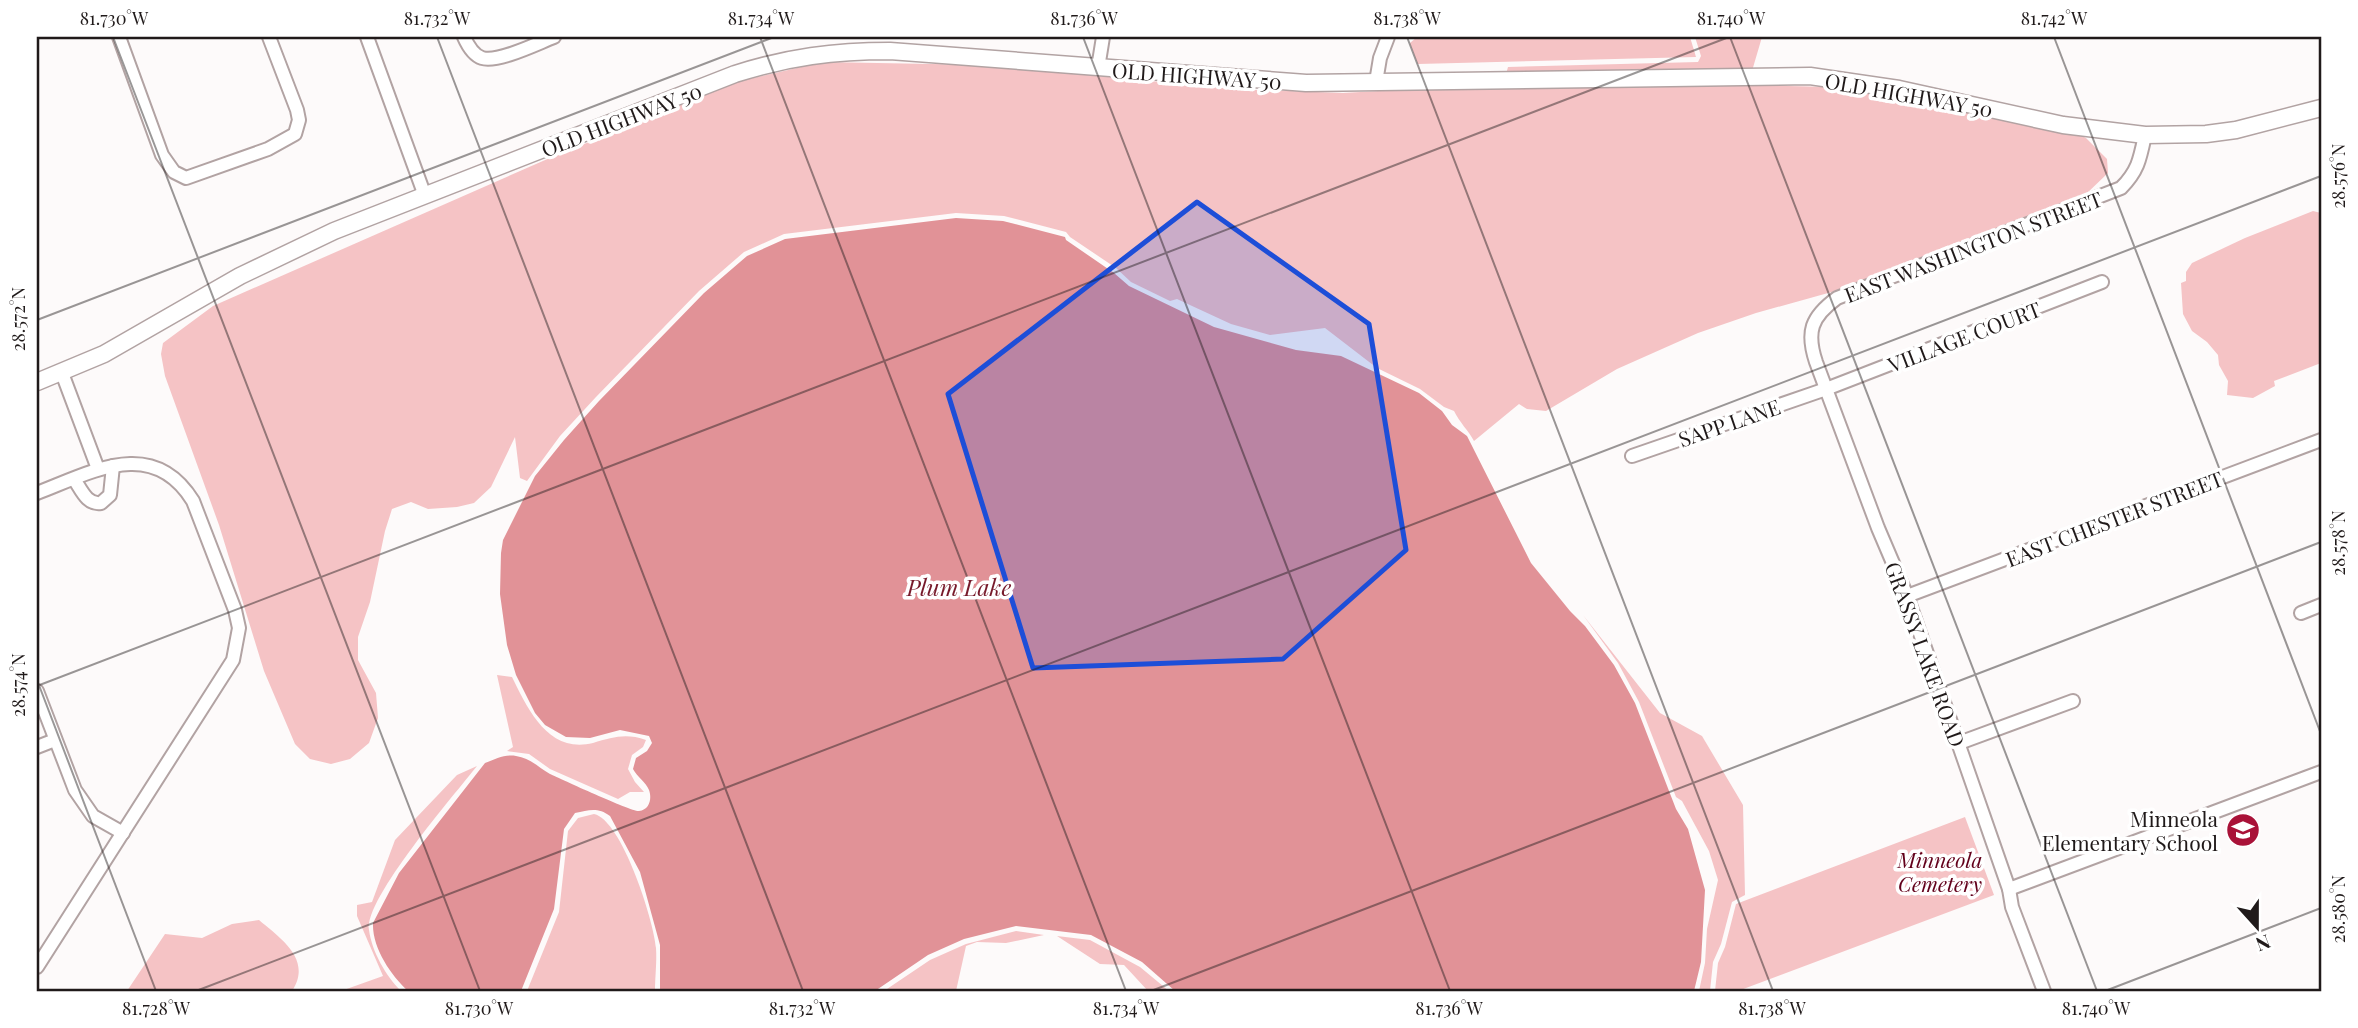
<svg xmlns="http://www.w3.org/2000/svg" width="2358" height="1028" viewBox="0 0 2358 1028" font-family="'Playfair Display',serif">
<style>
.green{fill:#f5c3c5}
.water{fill:#e19297}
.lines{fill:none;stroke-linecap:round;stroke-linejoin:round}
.minor-casing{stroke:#b2a3a3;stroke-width:16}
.major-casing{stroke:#b2a3a3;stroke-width:19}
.minor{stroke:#fff;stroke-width:12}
.major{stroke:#fff;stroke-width:16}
.marked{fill:#1d4ed8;fill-opacity:0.2;stroke:#1d4ed8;stroke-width:5;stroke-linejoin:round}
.ticks{fill:none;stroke:#201a1a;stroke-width:2;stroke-opacity:0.45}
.labels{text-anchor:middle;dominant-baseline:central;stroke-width:7;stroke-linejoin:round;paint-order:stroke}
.street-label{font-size:21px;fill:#201a1a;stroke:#fff}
.poi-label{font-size:21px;fill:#201a1a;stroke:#fff;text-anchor:end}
.park-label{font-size:21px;font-style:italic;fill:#62001b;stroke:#fff}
.water-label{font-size:23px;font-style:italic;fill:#771a2b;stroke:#fff}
.neatline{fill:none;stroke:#201a1a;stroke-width:2.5}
.ticks-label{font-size:18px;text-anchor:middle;fill:#201a1a}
</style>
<rect width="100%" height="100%" fill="#fdfafa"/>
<g class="green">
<path d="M1417,37H1690L1696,57L1418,64L1410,43Z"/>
<path d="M1695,37H1762L1752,71L1506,74L1508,67L1698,62L1701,56Z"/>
<path d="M823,62L986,65L1233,89L1343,93L1449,87L1668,83L1831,87L1907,97L2076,133L2086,138L2107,159L2108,173L2084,196L1846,288L1756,313L1698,333L1617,369L1546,411L1527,409L1519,404L1474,441C1468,430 1460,423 1454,411L1444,407L1420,389L1377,368L1325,328L1270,335L1231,324L1177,299L1170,301L1131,282L1116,268L1070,237L1066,232L1004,216L956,213L784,234L744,252L699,291L596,397L560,436L527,481L520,478L515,437L491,487L474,503L457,507L428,509L411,502L392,509L385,531L370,602L358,637V660L376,693L378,718L369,743L350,759L331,764L310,759L295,744L264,671L219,525L165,376L161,354L163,343L213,306L552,157L740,81Z"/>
<path d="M2313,211L2321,213V363L2274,381L2275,386L2253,398L2227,395L2228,381L2219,365L2218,355L2207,342L2192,331L2183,314L2181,283L2186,281V272L2192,263L2245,238Z"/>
<path d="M1583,615L1660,713L1702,736L1743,805L1745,895L1732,902L1721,944L1713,962L1710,991H1699L1705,963L1707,929L1718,880L1709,851L1682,801L1676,797L1639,702L1618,663Z"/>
<path d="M497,675L512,677C528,709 548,754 593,743C613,737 626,733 646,740L643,747L632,755L628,769L635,782L644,792H630L618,799L550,769L529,754L507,751L513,747Z"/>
<path d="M477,766C455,794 364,899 369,930C372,952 386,976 401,991H341L383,976L357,916V905L372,902L395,840L457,775Z"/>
<path d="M594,814C622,820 654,921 656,948C657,962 655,977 655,991H527L559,912L568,831L578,818Z"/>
<path d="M1965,817L1994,895L1738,991H1715L1718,963L1725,947L1736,904Z"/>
<path d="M259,920C280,938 313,959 292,991H127L165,934L202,938L232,924Z"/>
<path d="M1016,931L1044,935L1006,943L977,942L966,946L956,991H884L930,960L966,944Z"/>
<path d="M1057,936L1090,940L1140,967L1169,991H1148L1124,965L1100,964Z"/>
</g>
<path class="water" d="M956,218L1003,221L1065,237L1066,240L1114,273L1129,286L1214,327L1296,350L1341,356L1419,393L1442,411L1452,425L1467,436L1531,563L1570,611L1585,626L1614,665L1635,703L1676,809L1688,829L1705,890L1701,962L1694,991H1175L1142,962L1091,935L1016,926L964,939L928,955L875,991H660V945L640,872L610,816C598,807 589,810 575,813L564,829L554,909L521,991H408C391,975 372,948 373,923L399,873L485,763C496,759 505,754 516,756C530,758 538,767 550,774C561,779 632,812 639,811C650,810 652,798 649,790C646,782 637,777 633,769L636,758L647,751L652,743L649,736L620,730L590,738L566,737L545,725L535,713L516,675L507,645L500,594L501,553L503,540L535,476L564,440L599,401L704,293L747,256L785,239Z"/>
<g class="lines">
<g class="minor-casing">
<g id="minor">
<path d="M119,37L162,155L174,172L186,178L268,149L295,134L299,120L297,110L269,37"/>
<path d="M367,37L425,196"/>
<path d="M464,37C468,46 473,55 482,58C498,63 538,43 554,37"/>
<path d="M1098,68L1103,37"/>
<path d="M1376,82L1380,58L1388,37"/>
<path d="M62,373L98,469"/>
<path d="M1632,456L1826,389L2102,282"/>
<path d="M74,479C82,491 87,505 101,503L110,495L113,466"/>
<path d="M37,493C92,472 153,436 193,501L235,610L239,628L233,660L37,967"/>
<path d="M1907,596L2321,440"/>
<path d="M2301,613L2321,605"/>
<path d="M37,691L75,790L93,816L123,833"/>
<path d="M1959,743L2073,701"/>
<path d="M37,747L55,740"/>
<path d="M2009,889L2321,772"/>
<path d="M2044,991L2012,907L2009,889L1907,596L1878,528L1816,362C1806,332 1811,317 1837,298L2121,188C2138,171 2140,159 2145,135"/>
</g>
</g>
<g class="major-casing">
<path id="major" d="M37,382L104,354L240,276L334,231L735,74C788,57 834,51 890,51L1306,83L1810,76L1899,89L2063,125L2145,135L2206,134L2236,130L2321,108"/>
</g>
<use href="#minor" class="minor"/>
<use href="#major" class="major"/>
</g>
<path class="marked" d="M1197,202L1369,324L1406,550L1283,659L1033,668L948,394Z"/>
<path class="ticks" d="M113,37L480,991M437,37L803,991M760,37L1126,991M1083,37L1450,991M1407,37L1773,991M1730,37L2097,991M2054,37L2321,734M37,320L774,37M37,680L156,991M37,686L1729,37M196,991L2321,176M1151,991L2321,542M2105,991L2321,908"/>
<defs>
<g id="school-disc" transform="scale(1.75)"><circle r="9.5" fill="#a91238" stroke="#fff"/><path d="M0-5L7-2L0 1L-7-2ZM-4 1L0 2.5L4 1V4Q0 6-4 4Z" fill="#fff"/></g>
</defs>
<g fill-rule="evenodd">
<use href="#school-disc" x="2243" y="830"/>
</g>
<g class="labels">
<g class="street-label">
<text transform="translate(1197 75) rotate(4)">OLD HIGHWAY 50</text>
<text transform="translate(1909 94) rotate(10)">OLD HIGHWAY 50</text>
<text transform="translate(621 119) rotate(-21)">OLD HIGHWAY 50</text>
<text transform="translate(1973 246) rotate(-21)">EAST WASHINGTON STREET</text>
<text transform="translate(1964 336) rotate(-21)">VILLAGE COURT</text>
<text transform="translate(1729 422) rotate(-19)">SAPP LANE</text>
<text transform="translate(2114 518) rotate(-21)">EAST CHESTER STREET</text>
<text transform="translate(1926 654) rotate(70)">GRASSY LAKE ROAD</text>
</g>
<g class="poi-label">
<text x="2218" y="818">Minneola<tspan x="2218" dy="24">Elementary School</tspan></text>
</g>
<g class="park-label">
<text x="1940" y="859">Minneola<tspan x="1940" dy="24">Cemetery</tspan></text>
</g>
<g class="water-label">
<text x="959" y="586">Plum Lake</text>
</g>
</g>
<rect width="2358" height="1028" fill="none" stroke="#ffffff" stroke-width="77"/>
<g transform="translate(2257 927) rotate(159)" stroke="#ffffff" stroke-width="5" paint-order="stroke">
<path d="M0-5L12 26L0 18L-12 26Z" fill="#201a1a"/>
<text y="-10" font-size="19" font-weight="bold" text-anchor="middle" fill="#201a1a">N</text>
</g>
<rect x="38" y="38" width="2282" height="952" class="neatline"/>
<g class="ticks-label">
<text x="114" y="25">81.730°W</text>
<text x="437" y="25">81.732°W</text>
<text x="761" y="25">81.734°W</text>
<text x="1084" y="25">81.736°W</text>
<text x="1407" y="25">81.738°W</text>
<text x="1731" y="25">81.740°W</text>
<text x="2054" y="25">81.742°W</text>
<text transform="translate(2339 176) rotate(-90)" y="6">28.576°N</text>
<text transform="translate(19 319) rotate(-90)" y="6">28.572°N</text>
<text transform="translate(2339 543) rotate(-90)" y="6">28.578°N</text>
<text transform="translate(19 685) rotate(-90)" y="6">28.574°N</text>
<text transform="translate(2339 909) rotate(-90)" y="6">28.580°N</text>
<text x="156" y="1015">81.728°W</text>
<text x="479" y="1015">81.730°W</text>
<text x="802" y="1015">81.732°W</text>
<text x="1126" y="1015">81.734°W</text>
<text x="1449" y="1015">81.736°W</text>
<text x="1772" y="1015">81.738°W</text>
<text x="2096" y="1015">81.740°W</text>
</g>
</svg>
